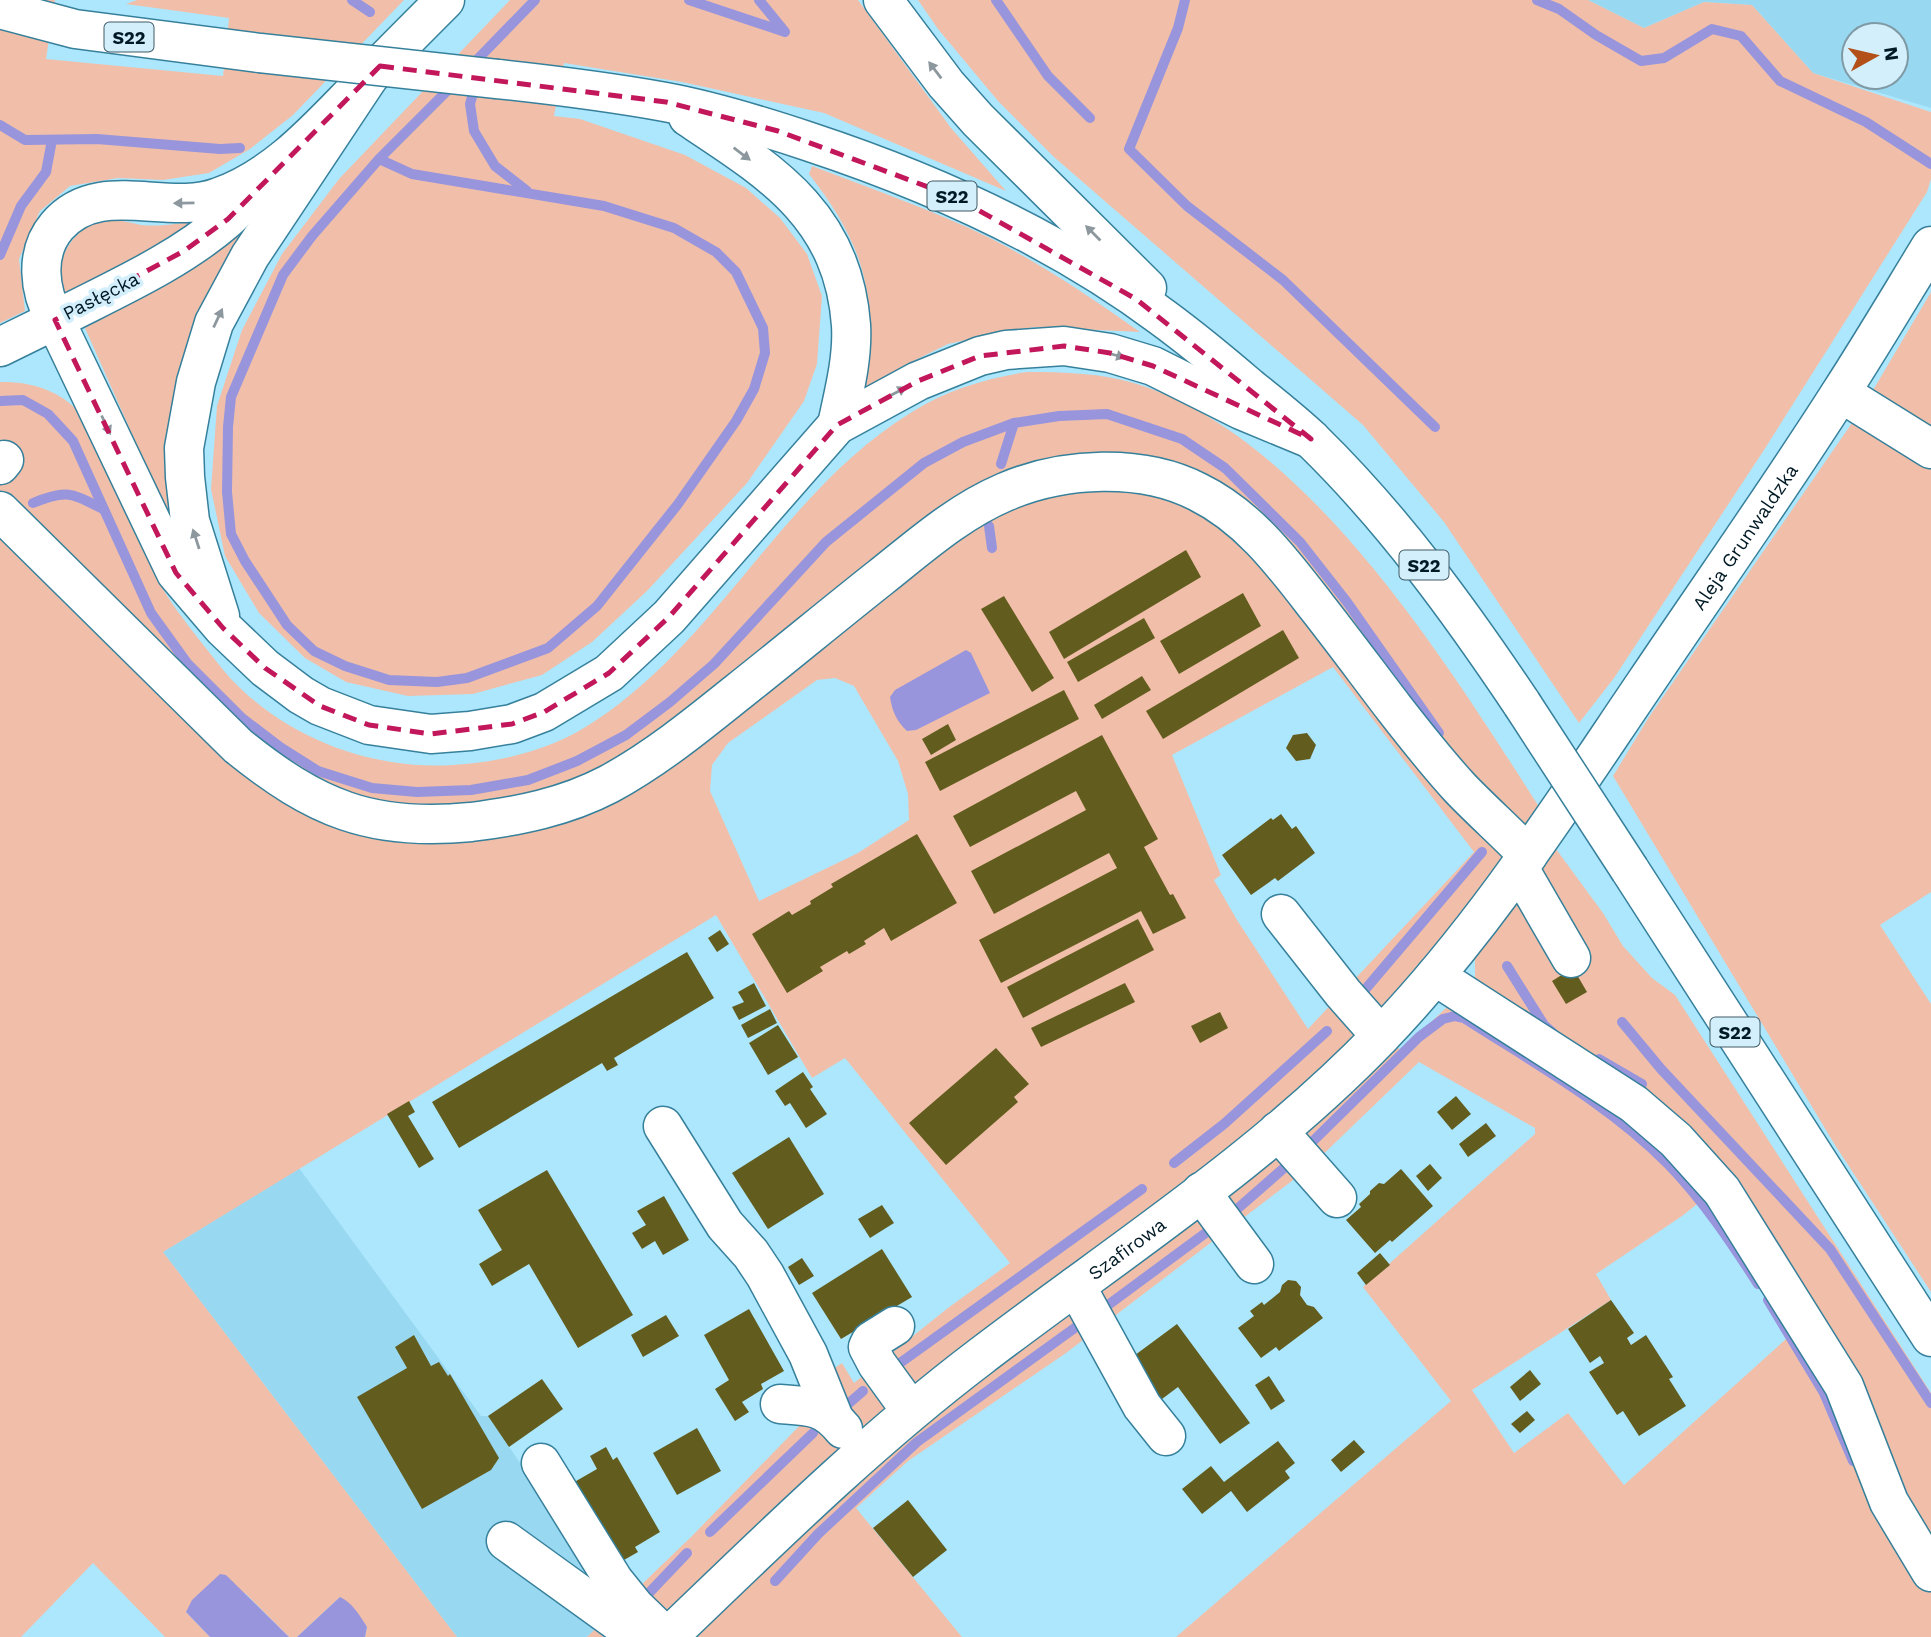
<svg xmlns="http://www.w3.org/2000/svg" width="1931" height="1637" viewBox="0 0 1931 1637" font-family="'Work Sans',sans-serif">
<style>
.built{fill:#99d8f1;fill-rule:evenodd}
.green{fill:#f1bfa9;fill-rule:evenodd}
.water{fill:#9895dd}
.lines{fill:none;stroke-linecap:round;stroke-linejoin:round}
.stream{stroke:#9895dd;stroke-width:10}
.building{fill:#625d1e}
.minor-casing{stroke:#36809b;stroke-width:41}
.major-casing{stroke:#36809b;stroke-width:41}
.highway-casing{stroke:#36809b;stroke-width:41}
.minor{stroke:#fff;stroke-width:38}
.major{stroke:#fff;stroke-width:38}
.highway{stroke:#fff;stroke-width:38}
.highway-bridge-casing{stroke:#36809b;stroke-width:41;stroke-linecap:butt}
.highway-bridge{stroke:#fff;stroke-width:38}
.oneway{fill:#8c989d}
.marked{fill:none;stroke:#c2185b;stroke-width:5;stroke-dasharray:14 9;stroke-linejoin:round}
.labels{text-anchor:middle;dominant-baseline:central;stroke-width:7;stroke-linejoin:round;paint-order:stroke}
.shield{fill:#d3effb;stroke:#3f5a65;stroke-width:2}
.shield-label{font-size:18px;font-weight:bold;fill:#001a25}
.street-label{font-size:19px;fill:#001a25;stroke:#d3effb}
</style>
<rect width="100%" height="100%" fill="#ade7fe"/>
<g class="built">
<path d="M1588,0H1931V108L1813,73L1752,5L1704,2L1644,28ZM1854,35H1896V77H1854Z"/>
<path d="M299,1168L481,1416H488L602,1583L600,1625L587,1637H457L163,1252Z"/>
</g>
<g class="green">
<path d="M0,0H55L46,59L223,76L229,18L126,4L137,0H404L293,115L250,149L209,173L163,180L118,178L70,186L40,211L19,259L25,311L0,323Z"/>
<path d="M510,0H858L951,128L1006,191L824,113L682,82L564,63L554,116L580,119L685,155L746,188L780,218L807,254L822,296L817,364L804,401L747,483L647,591L592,642L542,675L473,694L408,696L346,682L305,658L259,613L225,556L211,489L217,406L242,330L282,254L339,179Z"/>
<path d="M918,0H1588L1644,28L1704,2L1752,5L1813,73L1931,112V179L1927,192L1764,450L1614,678L1579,723L1444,522L1363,425L1054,157L998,101L938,29Z"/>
<path d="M812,166C872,189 933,210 990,238C1043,265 1092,298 1140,332L1035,327L1002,332L948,344L903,366L864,390C879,299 866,247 809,174Z"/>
<path d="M207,219L67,299C64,290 60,282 60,272C61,248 82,222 108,220C119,219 130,223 141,225C163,227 185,223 207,219Z"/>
<path d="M240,233L219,281L192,569L85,328L186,268Z"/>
<path d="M1931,292V892L1880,925L1931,1004V1292L1835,1145L1613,776L1649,717L1863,407Z"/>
<path d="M1027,372C1065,372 1101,373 1137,384C1313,439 1455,676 1550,824L1381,1036L1401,1050L1475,981V948L1556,849L1603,913L1623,946L1652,978L1675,995L1931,1393V1637H1176L1451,1401L1363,1287L1535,1134V1128L1419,1062L1309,1168L1280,1190L1066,1353L908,1461L856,1508L962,1637H587L692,1536L805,1420L818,1380L842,1363L854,1383L948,1308L1010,1263L845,1058L812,1078L716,915L163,1252L457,1637H365L367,1627L340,1597L297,1637H289L245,1593L186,1612L210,1637H165L93,1563L21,1637H0V382C27,381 56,389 75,408C93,426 101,451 111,474C126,507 140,541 155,574C166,598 185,621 201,642C211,654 220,667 231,679C288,739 372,770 453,765C503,762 554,749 595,721C720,639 784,490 912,412C947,390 987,378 1027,372ZM1333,667L1474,852L1308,1029L1237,920L1214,880L1221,875L1172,755ZM835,678L854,686L898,761L908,794L909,820L858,853L759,901L710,791L712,765L728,743L817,680ZM1730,1178L1816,1312L1624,1485L1568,1413L1514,1453L1472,1390L1611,1300L1596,1274L1682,1216Z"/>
</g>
<g class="water">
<path d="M966,650L971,653L990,693L916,730L907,731C897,722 892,711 890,697L895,690Z"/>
<path d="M220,1574L226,1575L289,1637H210L186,1612L192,1600Z"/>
<path d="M340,1597C353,1603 360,1616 367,1627L365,1637H297Z"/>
</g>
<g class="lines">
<g class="stream">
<path d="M352,0L370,12"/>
<path d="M689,0L785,32L759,0"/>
<path d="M996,0L1048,76L1090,118"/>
<path d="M1185,0L1178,28L1129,149L1187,206L1283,280L1435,427"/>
<path d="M1537,0L1559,9L1596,35L1641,61L1664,58L1712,29L1741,36L1780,81L1866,122L1931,164"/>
<path d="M471,66L535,0"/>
<path d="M476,83L470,104L474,131L495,166L527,191"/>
<path d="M0,125L25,140L97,139L220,149L240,148"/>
<path d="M379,159L412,174L604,206L674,228L716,252L736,272L763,328L765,353L754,389L736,421L678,504L597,606L548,648L467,678L437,682L389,680L345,666L314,651L287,625L245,561L231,534L227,492L228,427L231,397L283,275L312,236L379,159L455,83"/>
<path d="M0,255L21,206L46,172L52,140"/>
<path d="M0,401L23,400L48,414L73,441L151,613L187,663L242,718L280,747L318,771L372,788L417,792L471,790L528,780L577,761L626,735L670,702L714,664L826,542L924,463L963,442L1014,423L1059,416L1107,414L1182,439L1225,468L1300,542L1347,602L1439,733"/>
<path d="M1001,464L1014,423"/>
<path d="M33,503C67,489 71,493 103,509"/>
<path d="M989,526L992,548"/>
<path d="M1507,966L1544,1025L1552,1032"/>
<path d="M1363,992L1482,852"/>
<path d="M1622,1022L1661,1069L1830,1249L1931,1403"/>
<path d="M1599,1059L1642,1084"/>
<path d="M1310,1144L1419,1037L1443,1019L1455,1016L1464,1018C1534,1063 1610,1105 1668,1164C1703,1200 1731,1242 1758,1284"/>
<path d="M1174,1163L1224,1124L1327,1031"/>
<path d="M1236,1210L1284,1168"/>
<path d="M1768,1300L1824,1393L1853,1461"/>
<path d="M1104,1308L1211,1229"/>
<path d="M900,1363L1142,1189"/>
<path d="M848,1404L863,1391"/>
<path d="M710,1532L813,1433"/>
<path d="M775,1581L818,1534L917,1442L1083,1322"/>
<path d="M648,1594L687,1553"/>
</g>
</g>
<g class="building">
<path d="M1186,550L1201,577L1064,659L1049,632Z"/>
<path d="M1243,593L1261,626L1179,674L1160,641Z"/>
<path d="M1004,596L1054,678L1032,692L981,609Z"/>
<path d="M1144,618L1155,638L1078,682L1067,662Z"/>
<path d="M1283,630L1299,658L1163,739L1146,711Z"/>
<path d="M1142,676L1151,690L1102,719L1094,705Z"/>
<path d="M1064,690L1079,719L940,791L925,762Z"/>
<path d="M948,724L956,740L931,755L922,739Z"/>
<path d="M1307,733L1316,745L1310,759L1296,761L1286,748L1293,735Z"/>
<path d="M1102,735L1158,839L1144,847L1170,895L1173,894L1186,918L1153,934L1141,911L1001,983L979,940L1117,868L1109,853L994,914L971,871L1086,810L1076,791L970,847L953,816Z"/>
<path d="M1281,814L1292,829L1296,826L1315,853L1278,881L1275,878L1251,895L1222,855L1271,818L1273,820Z"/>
<path d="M917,834L957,903L891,941L884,928L864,941L866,944L849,954L847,951L820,967L823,971L787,993L752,934L789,911L792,915L811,904L810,901L833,887L831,884Z"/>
<path d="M1138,919L1154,950L1023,1018L1007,987Z"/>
<path d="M720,930L729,944L717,952L708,938Z"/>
<path d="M687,952L714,998L614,1058L618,1065L607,1071L602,1063L459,1148L432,1102Z"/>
<path d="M1573,968L1587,992L1566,1004L1552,981Z"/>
<path d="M754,983L766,1006L739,1020L732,1007L744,1002L738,992Z"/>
<path d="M1125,983L1135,1002L1041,1047L1031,1028Z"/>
<path d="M770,1009L777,1023L748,1038L741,1025Z"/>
<path d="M1220,1012L1228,1028L1200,1043L1191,1026Z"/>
<path d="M778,1025L798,1057L768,1075L749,1043Z"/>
<path d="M996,1048L1029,1084L1014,1097L1018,1102L946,1165L909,1123Z"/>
<path d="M803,1072L813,1087L810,1089L827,1114L806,1128L790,1103L785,1106L775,1091Z"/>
<path d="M1456,1096L1471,1114L1452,1130L1437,1112Z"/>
<path d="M409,1101L415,1112L408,1116L434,1159L419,1168L387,1114Z"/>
<path d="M1486,1123L1496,1136L1468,1157L1459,1144Z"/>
<path d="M789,1137L824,1194L768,1229L732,1173Z"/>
<path d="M1430,1164L1442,1178L1428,1191L1416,1176Z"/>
<path d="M1401,1169L1433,1206L1392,1242L1390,1240L1375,1253L1346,1220L1361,1207L1359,1204L1370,1194V1191L1379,1183L1384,1184Z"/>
<path d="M547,1170L633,1315L578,1348L529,1264L492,1286L479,1264L502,1250L478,1210Z"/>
<path d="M664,1196L689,1240L663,1255L655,1241L642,1249L632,1233L646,1225L637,1211Z"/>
<path d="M882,1205L894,1223L870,1238L858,1219Z"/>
<path d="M882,1249L912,1297L841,1339L812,1293Z"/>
<path d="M1380,1253L1390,1265L1366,1285L1357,1273Z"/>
<path d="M802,1258L814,1276L799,1285L788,1267Z"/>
<path d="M1288,1280L1296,1281L1301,1287L1300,1295L1307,1305L1314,1307L1323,1318L1279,1351L1276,1347L1261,1358L1238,1328L1254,1316L1250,1311L1262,1302L1264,1305L1280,1292L1282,1285Z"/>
<path d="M1611,1300L1634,1333L1627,1338L1631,1345L1646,1335L1673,1377L1669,1379L1686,1406L1639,1436L1623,1411L1617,1415L1589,1372L1604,1363L1600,1356L1590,1363L1568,1329Z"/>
<path d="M749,1309L784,1371L761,1384L763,1389L742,1402L749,1412L735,1421L715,1389L729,1380L704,1335Z"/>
<path d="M666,1315L679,1336L643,1357L631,1335Z"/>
<path d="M1177,1324L1250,1423L1220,1444L1178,1387L1158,1402L1127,1361Z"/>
<path d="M414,1335L431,1366L439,1362L448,1376L450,1374L499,1458L491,1470L422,1509L357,1397L407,1368L395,1347Z"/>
<path d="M1530,1370L1541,1384L1520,1401L1510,1387Z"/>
<path d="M1269,1376L1285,1401L1271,1410L1255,1385Z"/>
<path d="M542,1379L563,1409L509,1447L488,1416Z"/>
<path d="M1527,1411L1535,1420L1520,1433L1511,1424Z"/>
<path d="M697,1428L721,1471L677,1495L653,1453Z"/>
<path d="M1354,1440L1365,1452L1341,1472L1331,1460Z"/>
<path d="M1278,1441L1295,1463L1285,1471L1290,1478L1247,1512L1231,1491L1202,1514L1182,1489L1211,1466L1224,1482Z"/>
<path d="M606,1447L613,1460L617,1457L660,1532L635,1547L638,1552L610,1568L564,1488L597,1469L590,1456Z"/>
<path d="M908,1500L947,1550L913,1577L873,1528Z"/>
</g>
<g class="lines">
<g class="minor-casing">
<g id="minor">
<path d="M1841,393L1931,449"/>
<path d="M0,465L4,460"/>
<path d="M0,511L238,746C315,808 371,832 471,822C519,816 565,807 609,784C655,759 697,725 738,692C786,654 833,615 881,577C920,546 958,512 1005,492C1063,467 1142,463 1198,492C1249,517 1283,563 1317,607C1343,640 1368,674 1394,708C1415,735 1437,763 1460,788C1482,811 1506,832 1528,855"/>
<path d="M1519,868L1571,958"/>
<path d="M1281,914L1343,993L1381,1036"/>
<path d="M1435,976L1634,1104L1676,1140L1722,1191L1844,1386L1889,1502L1931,1572"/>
<path d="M663,1126L725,1225L751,1254L765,1275L808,1354L833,1416"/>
<path d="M1278,1131L1337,1198"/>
<path d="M1201,1192L1254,1264"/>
<path d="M1076,1286L1142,1406L1166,1436"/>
<path d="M895,1326L871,1341L868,1347L877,1364L911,1411"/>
<path d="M780,1404C809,1406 824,1405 843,1429"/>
<path d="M541,1463L614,1581L635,1607L666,1637"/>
<path d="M506,1541L639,1637"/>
<path id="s1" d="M668,1637C769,1540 868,1442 980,1357C1116,1253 1262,1160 1381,1036C1483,930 1562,806 1644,685C1710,587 1778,491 1841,392C1872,344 1901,295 1931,246"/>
</g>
</g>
<g class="major-casing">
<path id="major" d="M269,171C256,187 242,206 226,220C176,263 113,290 55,320C39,291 34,253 57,226C99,177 167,217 219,197C275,177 315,132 355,91C385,60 415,30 445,0"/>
</g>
<g class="highway-casing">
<g id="highway">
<path d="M883,0L946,84L978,120L1147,288"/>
<path d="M0,9L75,29L260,53"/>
<path d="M497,79C553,85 609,92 665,102C714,111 762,126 810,142C934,183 1056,238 1162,317C1192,339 1221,363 1249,387C1270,404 1292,421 1312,440C1393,519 1459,610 1522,704"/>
<path d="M688,117C771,172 843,215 851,325C853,358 844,392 837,425"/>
<path d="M0,347L55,320L176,573L223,628L265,668L301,695L320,706L369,725L431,734L470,731L512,724L544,712L609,673L669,617L837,425L918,381L980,356L1006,350L1064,346L1110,353L1153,366L1241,410L1311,439"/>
<path d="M220,616L190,521L185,477L184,448L196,382L214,323L250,256L369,77"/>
<path d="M1630,870L1931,1337"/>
</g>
</g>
<use href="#minor" class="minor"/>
<use href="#major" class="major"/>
<use href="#highway" class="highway"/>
<g class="highway-bridge-casing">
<g id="highway-bridge">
<path d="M260,53L497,79"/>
<path d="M1522,704L1630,870"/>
</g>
</g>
<use href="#highway-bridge" class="highway-bridge"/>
</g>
<defs><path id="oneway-solid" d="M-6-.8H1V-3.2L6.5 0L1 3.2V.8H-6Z" transform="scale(1.75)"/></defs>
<g class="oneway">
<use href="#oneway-solid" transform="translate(935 70) rotate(-127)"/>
<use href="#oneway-solid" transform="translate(742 154) rotate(37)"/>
<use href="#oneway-solid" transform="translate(184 203) rotate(179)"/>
<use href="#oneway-solid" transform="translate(1093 233) rotate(-135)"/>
<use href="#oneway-solid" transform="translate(218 318) rotate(-65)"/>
<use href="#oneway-solid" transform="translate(1115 355) rotate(16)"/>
<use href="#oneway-solid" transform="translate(897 392) rotate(-28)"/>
<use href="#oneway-solid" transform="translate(106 425) rotate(65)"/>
<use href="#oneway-solid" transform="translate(196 539) rotate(-108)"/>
</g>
<path class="marked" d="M380,66L666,102L778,131L955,197L1136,299L1311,439L1153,366L1110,353L1064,346L980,356L918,381L837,425L669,617L609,673L544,712L512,724L431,734L369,725L320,706L265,668L223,628L176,573L55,320L184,251L228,219Z"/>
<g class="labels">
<g class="shield">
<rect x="104.5" y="22.5" width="49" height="29" rx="5"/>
<rect x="927.5" y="181.5" width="49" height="29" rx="5"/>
<rect x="1399.5" y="550.5" width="49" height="29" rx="5"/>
<rect x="1710.5" y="1017.5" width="49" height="29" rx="5"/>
</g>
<g class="shield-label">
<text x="129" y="37">S22</text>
<text x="952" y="196">S22</text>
<text x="1424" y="565">S22</text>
<text x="1735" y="1032">S22</text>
</g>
<g class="street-label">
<text transform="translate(101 296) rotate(-27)">Pasłęcka</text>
<text stroke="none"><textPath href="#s1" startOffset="1552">Aleja Grunwaldzka</textPath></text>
<text stroke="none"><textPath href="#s1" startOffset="602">Szafirowa</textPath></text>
</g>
</g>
<g transform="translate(1875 56) rotate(82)"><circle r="33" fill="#d3effb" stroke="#7f9aa5" stroke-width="2"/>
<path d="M0-5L12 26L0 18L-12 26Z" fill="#b35019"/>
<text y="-10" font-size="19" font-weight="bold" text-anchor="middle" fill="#001a25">N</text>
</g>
</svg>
